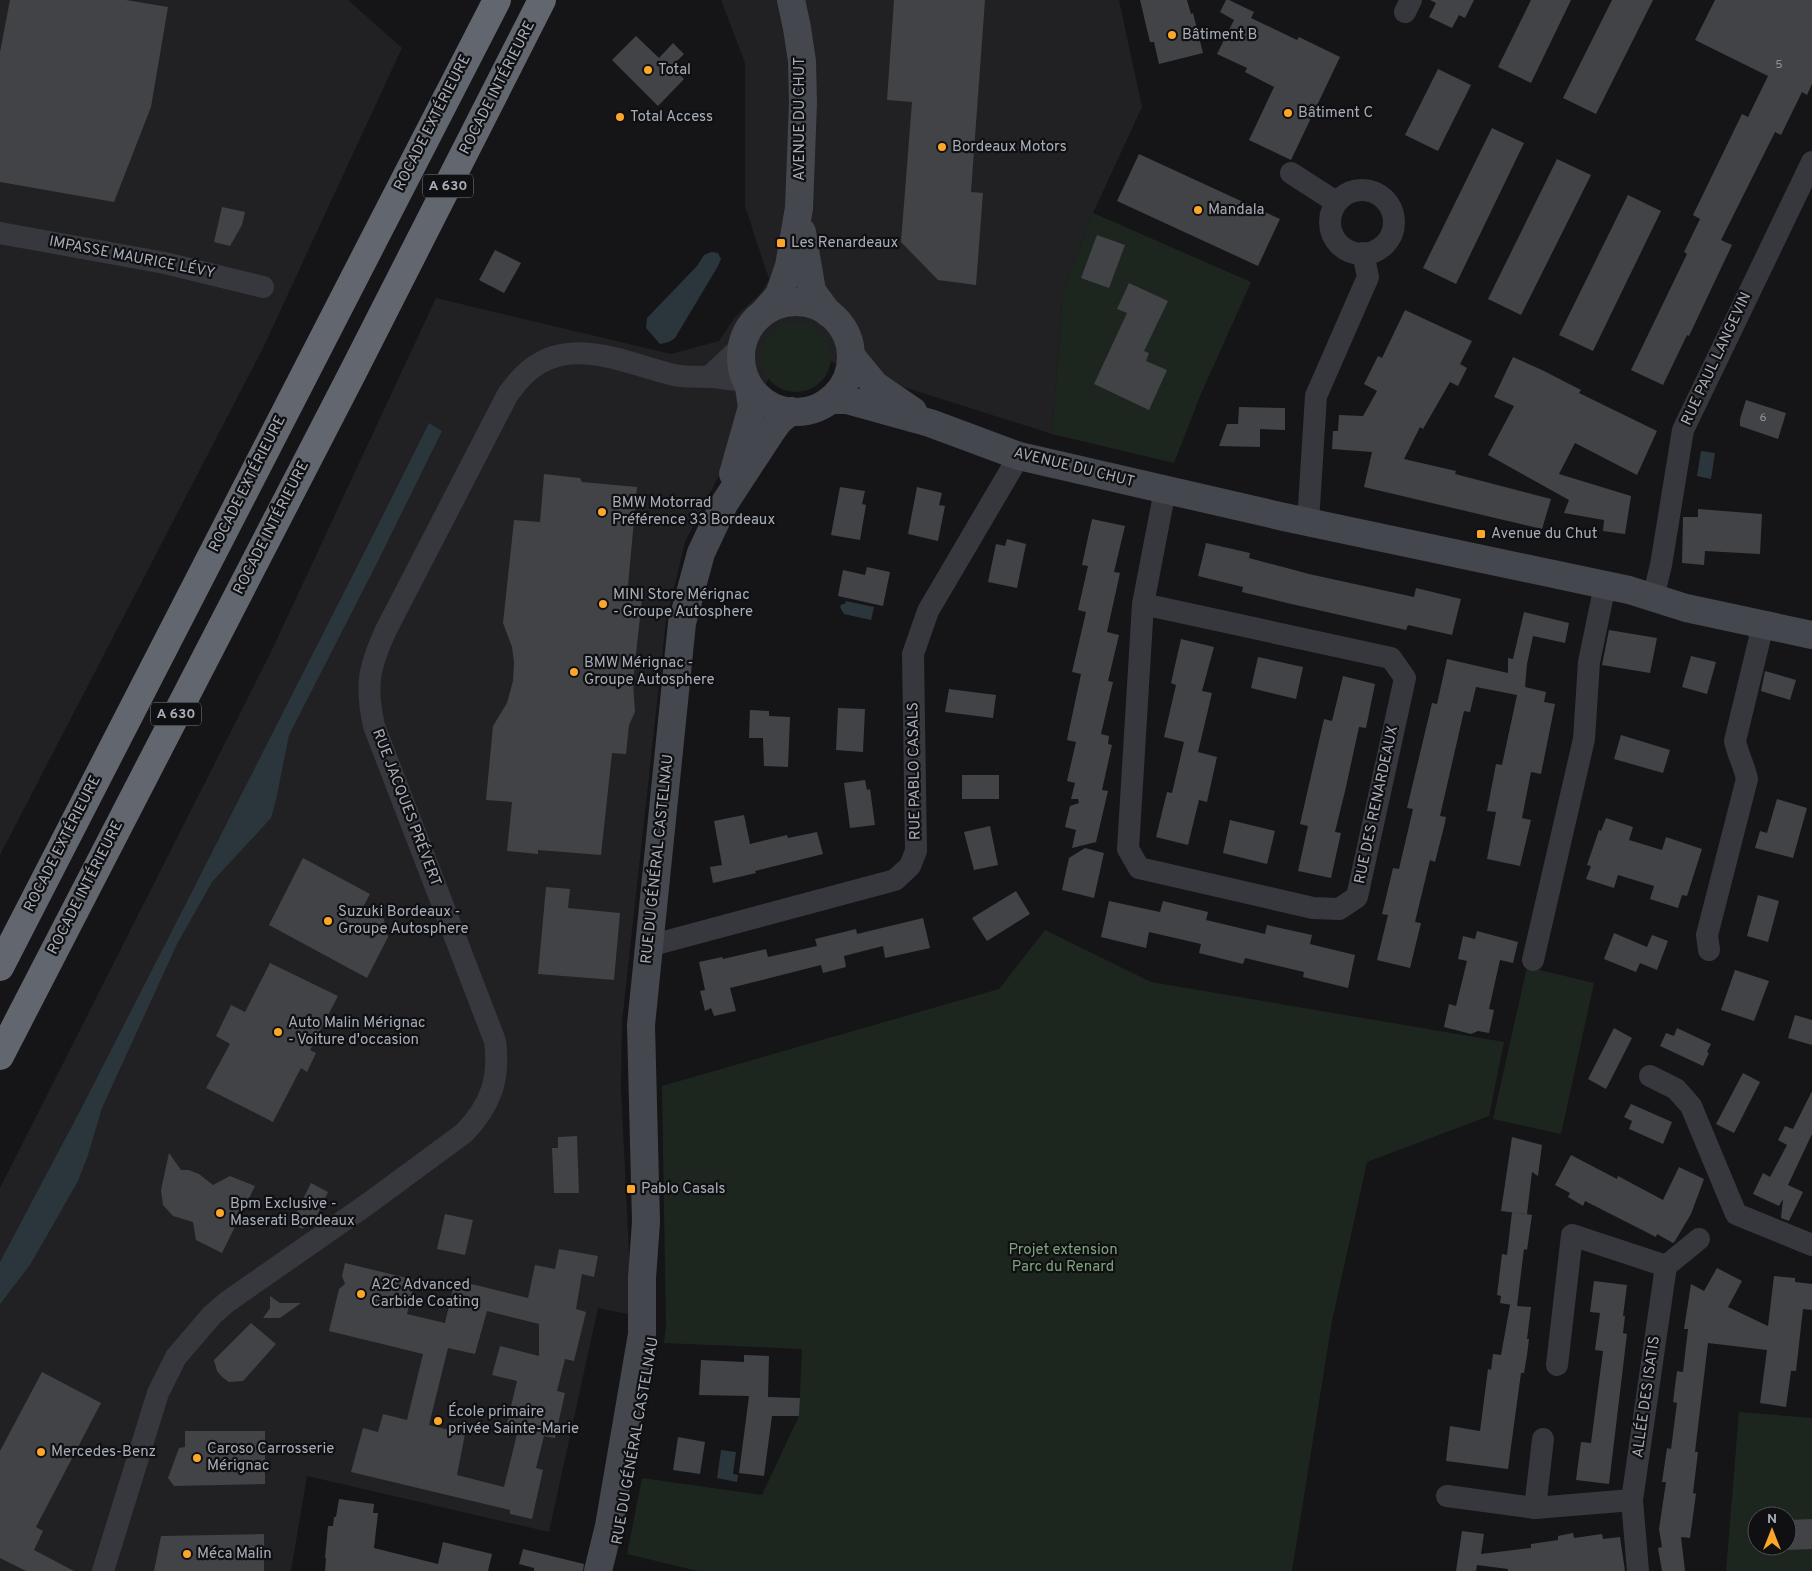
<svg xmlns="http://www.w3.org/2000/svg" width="1812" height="1571" viewBox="0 0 1812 1571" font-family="Overpass,sans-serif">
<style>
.built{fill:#212124}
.green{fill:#1d261e;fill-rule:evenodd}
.water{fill:#2b363c}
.building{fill:#414347;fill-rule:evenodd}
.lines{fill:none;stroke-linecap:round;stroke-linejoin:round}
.street{stroke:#36383d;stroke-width:22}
.secondary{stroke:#44474d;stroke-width:28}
.highway{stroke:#62666e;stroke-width:28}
.poi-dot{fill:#fca729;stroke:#101012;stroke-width:2}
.labels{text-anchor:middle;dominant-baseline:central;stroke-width:4.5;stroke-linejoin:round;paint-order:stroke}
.number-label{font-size:12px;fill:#8d929c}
.shield{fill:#101012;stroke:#797e86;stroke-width:1}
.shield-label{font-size:14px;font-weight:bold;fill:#a6adb8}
.poi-label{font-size:15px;fill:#a6adb8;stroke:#101012;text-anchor:start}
.street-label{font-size:15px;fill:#a6adb8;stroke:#101012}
.park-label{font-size:15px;fill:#7da47c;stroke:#101012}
</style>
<rect width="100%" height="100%" fill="#151517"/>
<g class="built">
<path d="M0,0H348L402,48L263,348L0,855Z"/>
<path d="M721,0H1119L1142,107L1093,213L1063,292L1052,434L888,382L816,356L776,364L685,542L666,621L622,1022L621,1088L632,1315L598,1308L549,1532L307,1476L291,1571H0V1188L271,652L436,298L671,354L719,341L735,317L762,292L769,279L745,206V63Z"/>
</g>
<g class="green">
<path d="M1093,213L1251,282L1200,396L1174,463L1052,434L1063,292Z"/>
<circle cx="796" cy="357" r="35"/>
<path d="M1045,930L1151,982L1504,1042L1489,1116L1367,1162L1332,1321L1292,1571H698L627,1554L642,1478L762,1495L799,1416L802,1349L664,1343L666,1327L662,1086L999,989Z"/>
<path d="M1527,967L1594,983L1561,1134L1493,1119Z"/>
<path d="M1739,1412L1812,1418V1571H1726ZM1757,1516H1787V1546H1757Z"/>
</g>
<g class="water">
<path d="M711,252L718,253L721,259L718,266L675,338L669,342L660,344L646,328L647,318L697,266L704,255Z"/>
<path d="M429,423L442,431L377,563L289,735L276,800L271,818L212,882L177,944L102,1108L88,1155L78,1181L30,1265L0,1304V1262L80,1111L200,876L365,551Z"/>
<path d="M1701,451L1715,453L1711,479L1697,476Z"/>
<path d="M846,601L874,607L871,620L844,614L840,607L842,604H845Z"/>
<path d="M721,1450L736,1452L733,1474L738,1475L737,1482L717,1478Z"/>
</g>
<g class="building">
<path d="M10,0H126L168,7L151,107L114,202L0,182V52Z"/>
<path d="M894,0H985L971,192L983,193L976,285L938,280L901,242L912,102L887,100Z"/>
<path d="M1140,0H1187L1191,14L1193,13L1203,53L1159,64L1154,42H1150Z"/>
<path d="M1226,0H1229L1254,12L1251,18L1297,40L1299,37L1340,57L1291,160L1249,140L1274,87L1245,72L1247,68L1217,54L1234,20L1220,12Z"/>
<path d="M1430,0H1474L1465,18L1459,15L1452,28L1429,17L1436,3Z"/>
<path d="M1531,0H1571L1531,83L1498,67Z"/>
<path d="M1612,0H1653L1596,114L1563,98Z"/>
<path d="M1715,0H1812V84L1807,95L1802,92L1781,135L1775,132L1721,240L1732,245L1689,336L1687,335L1663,385L1631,370L1687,254L1684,252L1700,219L1693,215L1742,114L1748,117L1768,76L1695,40Z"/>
<path d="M636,36L659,58L673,43L684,54L671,67L684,79L658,106L612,60Z"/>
<path d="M1438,69L1471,85L1438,151L1405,135Z"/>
<path d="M1492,128L1524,143L1456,284L1423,268Z"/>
<path d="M1139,154L1280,219L1258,266L1117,201Z"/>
<path d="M1557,159L1591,175L1521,315L1488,299Z"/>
<path d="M1628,195L1661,211L1593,351L1559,335Z"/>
<path d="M222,207L245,212L242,225L230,246L214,242Z"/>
<path d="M1097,235L1125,245L1109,288L1081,278Z"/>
<path d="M495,250L521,263L504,293L479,280Z"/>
<path d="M1129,283L1168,301L1144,351L1149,353L1146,361L1167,370L1149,410L1094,384L1127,313L1117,309Z"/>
<path d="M1405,310L1472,341L1460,364L1467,368L1458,386L1450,382L1423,429L1420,427L1404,459L1456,471L1455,474L1551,499L1542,529L1364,487L1372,452L1332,449L1333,431H1338L1339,415L1363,416L1377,391L1364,384L1378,356L1382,358Z"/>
<path d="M1513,357L1542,370L1581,390L1579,393L1657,431L1637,475L1575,443L1559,474L1631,496L1625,534L1603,531L1604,520L1564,513L1569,500L1488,455L1514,406L1494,397Z"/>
<path d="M1746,400L1786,413L1778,439L1740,426V419Z"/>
<path d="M1239,407L1285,408V430L1260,429V447L1219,446L1227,424H1238Z"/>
<path d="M544,474L580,478L582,482L637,487L627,597L642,599L633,681L635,712L629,725L626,754L612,753L601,855L538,850V854L507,851L512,802L486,800L493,726L507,703L513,681L514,662L512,647L503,623L514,520L540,522Z"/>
<path d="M840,487L865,491L862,504L866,505L860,540L831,535Z"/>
<path d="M917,487L942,493L939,505L945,506L938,541L908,534Z"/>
<path d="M1698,509L1762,514L1760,554L1705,551L1704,565L1682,563L1683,517H1698Z"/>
<path d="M1092,519L1125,526L1114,572L1120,573L1107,632L1119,635L1108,681L1113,682L1101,734L1109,736L1108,744L1112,745L1102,790L1108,791L1096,842L1072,848L1076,830L1065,827L1070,806L1079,803L1078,799H1071L1075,783L1067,781L1076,742L1067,740L1081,674L1072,672L1086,612L1078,610L1088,566L1082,565Z"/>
<path d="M1007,539L1026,544L1017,588L988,582L996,544L1005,546Z"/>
<path d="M1206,543L1250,553L1249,558L1309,574L1414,597L1416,588L1461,599L1452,635L1408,625L1406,630L1287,603L1242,592L1243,587L1198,576Z"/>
<path d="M867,567L890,572L883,606L838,596L843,570L865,575Z"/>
<path d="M1524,612L1569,623L1565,643L1533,636L1527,664L1525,687L1546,692L1544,702L1555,704L1541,774L1531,772L1522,818L1531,820L1520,866L1487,859L1496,812L1487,811L1496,764L1502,765L1517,695L1476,687L1470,712L1464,711L1440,816L1446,817L1444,827L1435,862L1430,860L1415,922L1421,923L1410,968L1377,960L1388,915L1382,914L1393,868L1399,869L1413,809L1407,808L1432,703L1437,704L1447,659L1508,673V658L1513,659Z"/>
<path d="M1609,630L1657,638L1650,673L1602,665Z"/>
<path d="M1181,639L1214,647L1202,691L1212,693L1198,752L1217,757L1207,802L1199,800L1188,845L1156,837L1167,792L1172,793L1184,742L1164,737L1176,685L1171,683Z"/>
<path d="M1691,656L1716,662L1707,694L1682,687Z"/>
<path d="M1258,657L1303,667L1296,699L1251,688Z"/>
<path d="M1765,671L1796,680L1790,700L1761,691Z"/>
<path d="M1343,676L1375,684L1366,728L1359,727L1346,787L1335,832L1341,833L1331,878L1298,871L1308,826L1300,824L1324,719L1332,721Z"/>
<path d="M949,689L996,695L993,718L945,712Z"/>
<path d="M838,708L865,709L863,752L836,750Z"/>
<path d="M750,710L769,711V716L790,717L788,767L764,766L763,738H749Z"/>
<path d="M1621,735L1670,750L1663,773L1614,759Z"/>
<rect x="962" y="775" width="37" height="24"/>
<path d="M865,780L867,790L870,789L875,825L850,828L844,783Z"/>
<path d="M1777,799L1807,808L1793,858L1755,848L1760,831L1767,833Z"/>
<path d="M744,815L750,844L787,835L788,838L817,832L823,854L755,871L756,873L713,883L710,867L722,865L714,821Z"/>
<path d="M1606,818L1633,827L1629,840L1662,850L1666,837L1702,849L1687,896L1682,895L1678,908L1650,899L1654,886L1618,875L1614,888L1586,879L1591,866L1587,865L1599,830L1601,831Z"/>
<path d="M1230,820L1275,831L1267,864L1223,853Z"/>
<path d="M990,826L998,865L974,870L964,832Z"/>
<path d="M1085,848L1104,853L1094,898L1062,890L1069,858Z"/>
<path d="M303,858L370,894L363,907L383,916L388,937L367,978L269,925Z"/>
<path d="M546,887L570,889L568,908L620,913L614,980L538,974Z"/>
<path d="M1016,891L1030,914L987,941L972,918Z"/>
<path d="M1758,895L1779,901L1768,942L1747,936Z"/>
<path d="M1109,901L1160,912L1163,901L1208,912L1206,920L1265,934L1267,925L1312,935L1310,944L1355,955L1348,988L1303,977L1304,972L1245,958L1243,964L1199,953L1201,944L1149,932L1146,948L1101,937Z"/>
<path d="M923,918L930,948L885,958L883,946L844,956L846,967L823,973L821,965L730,988L736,1011L714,1016L711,1008L705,1011L700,991L705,990L699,962L722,957L723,959L766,949L768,957L817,946L815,939L856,929L857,934Z"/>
<path d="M1477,931L1518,942L1513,963L1500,960L1489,1009L1494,1010L1489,1033L1478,1031L1471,1034L1444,1027L1449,1004L1456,1006L1467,961L1458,959L1463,936L1475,939Z"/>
<path d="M1614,933L1647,947L1652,935L1668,941L1657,970L1640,963L1636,972L1604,959Z"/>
<path d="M270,963L338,996L310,1050L316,1053L307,1072L301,1068L273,1122L206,1088L230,1044L216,1036L231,1005L245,1012Z"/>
<path d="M1735,970L1769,981L1754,1021L1721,1010Z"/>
<path d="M1795,1015L1812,1020V1045L1788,1038Z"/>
<path d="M1614,1028L1632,1038L1606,1089L1588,1079Z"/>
<path d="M1677,1028L1711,1044L1707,1052L1709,1053L1703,1066L1660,1046L1666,1033L1674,1036Z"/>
<path d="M1743,1073L1760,1082L1734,1133L1716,1124Z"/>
<path d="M1812,1091V1134L1788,1185L1803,1192L1789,1221L1781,1218L1783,1199L1779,1206L1753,1194L1763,1173L1770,1177L1787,1145L1778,1140L1785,1126L1793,1129Z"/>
<path d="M1631,1104L1672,1122L1663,1144L1629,1129L1632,1121L1624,1117Z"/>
<path d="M577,1136L579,1193H554L552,1148H558V1137Z"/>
<path d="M1512,1137L1542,1145L1538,1176L1532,1172L1527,1214L1501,1211Z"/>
<path d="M169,1153L181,1170H189L199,1174L213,1185L230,1176L255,1186L222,1253L196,1240L193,1222L173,1216L163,1205L161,1190Z"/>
<path d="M1571,1155L1617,1179L1618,1176L1663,1200L1679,1167L1704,1179L1691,1214L1675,1241L1673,1243L1657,1234L1656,1237L1585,1201L1583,1206L1568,1197L1570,1193L1555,1185Z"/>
<path d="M311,1183L328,1192L315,1220L302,1229L291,1223Z"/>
<path d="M1512,1212L1532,1215L1527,1250L1524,1249L1517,1306L1531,1307L1527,1339H1529L1527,1355L1524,1373H1521L1508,1469L1446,1461L1450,1426L1480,1431L1488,1369L1491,1370L1493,1354L1501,1355L1510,1305H1512L1500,1303L1501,1296L1497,1295L1502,1254L1507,1255Z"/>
<path d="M445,1214L473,1220L465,1255L437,1249Z"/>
<path d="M559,1249L598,1256L594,1277L582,1274L576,1309L586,1312L574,1361L565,1359L557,1391L565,1393L555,1438L544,1436L536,1468L543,1470L532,1519L510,1514V1510L351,1472L363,1428L378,1432L383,1414L407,1420L423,1354L329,1331L339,1289L345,1284L342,1276L345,1263L415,1280L407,1314L445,1323L455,1280L528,1298L535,1265L555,1269ZM487,1311L539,1324V1356L500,1346L492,1375L517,1381L506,1427L518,1430L504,1487L457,1475L465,1434L429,1425L448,1348L475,1354Z"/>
<path d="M1717,1268L1742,1281L1728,1307L1768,1326L1774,1276L1795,1278V1282L1812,1284V1310L1803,1309L1796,1371H1791L1786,1407L1760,1403L1767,1350L1708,1343L1695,1452H1698L1693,1493L1696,1494L1690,1538L1681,1537L1685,1571H1662L1658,1548L1662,1547L1659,1529L1666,1482H1662L1667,1448L1671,1449L1677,1403L1673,1402L1677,1371L1683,1372L1688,1329H1684L1691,1284L1704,1291Z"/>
<path d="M1594,1281L1627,1285L1623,1316H1625L1623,1333L1627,1334L1609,1484L1576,1480L1581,1442L1591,1443L1603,1351L1595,1350L1600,1313L1590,1312Z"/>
<path d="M270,1296L280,1303H301L280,1318H263L270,1308Z"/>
<path d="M251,1323L276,1344L243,1381L229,1382L222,1377L217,1371L214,1360Z"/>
<path d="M744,1355L769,1356L768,1397L800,1398L799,1416H772L764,1476L739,1473L749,1396L699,1395L701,1360L744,1362Z"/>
<path d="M42,1372L101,1403L36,1527L43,1531L34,1550L74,1571H26L0,1558V1451Z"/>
<path d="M185,1431H265V1484L174,1486L168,1478L179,1448L185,1447Z"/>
<path d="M678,1437L705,1442L700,1474L673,1470Z"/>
<path d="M339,1499L374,1504L373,1513H378L374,1548L438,1564L443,1542L492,1554L488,1571H325L326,1558H325L328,1526H333L334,1517H336Z"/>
<path d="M1812,1519V1549L1787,1550V1520Z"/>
<path d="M1462,1531L1484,1534L1481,1554L1531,1548V1544L1558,1540V1536L1573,1533L1574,1538L1602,1534L1603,1539L1620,1537L1625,1571H1508V1569L1477,1565L1476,1571H1456Z"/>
<path d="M264,1534V1571H154L161,1536Z"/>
<path d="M523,1549L584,1564L583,1571H534V1568L519,1564Z"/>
</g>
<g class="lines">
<g class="street">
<path d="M1405,12L1411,0"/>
<path d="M1291,173L1336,202"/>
<circle cx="1362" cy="222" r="32"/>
<path d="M0,233L165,263L263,287"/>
<path d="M710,376L742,346"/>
<path d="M1308,522L1316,396L1368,277L1363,253"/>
<path d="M1653,598L1661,565L1683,430L1812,162"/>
<path d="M1143,604L1391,658L1405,678L1357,897L1339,909L1313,908L1139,868L1128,849L1143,604L1165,490"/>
<path d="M649,946L895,880L910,866L916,851L913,654L928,611L1019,456"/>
<path d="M1709,950L1707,935L1747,779C1744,765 1738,755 1735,741L1763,625"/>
<path d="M1533,960L1584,739L1589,662L1605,585"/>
<path d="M1650,1076L1676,1089L1691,1106L1736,1214L1812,1245"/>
<path d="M1557,1365L1572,1235L1666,1266"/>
<path d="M1447,1496L1535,1508L1632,1500"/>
<path d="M1535,1508L1543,1439"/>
<path d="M103,1571L158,1393L176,1357L212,1315L227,1302L369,1203L464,1133C491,1105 500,1079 495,1041L374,726C365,685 369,667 386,630L508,394C513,388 517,382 523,376C566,332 624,363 674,375C688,378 698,376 712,377C723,378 735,380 746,381"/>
<path d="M1638,1571L1632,1500L1666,1266L1699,1239"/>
</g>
<g class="secondary">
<path d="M802,232L812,291L828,313"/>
<circle cx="796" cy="357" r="55"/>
<path d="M766,310L779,295L789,266L799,208L803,102L802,61L797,28L791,0"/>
<path d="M851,356L875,385L913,411"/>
<path d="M830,400H847L930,423L1019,456L1284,517L1629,590L1686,608L1812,635"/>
<path d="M733,474L752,407L749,387"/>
<path d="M598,1571L609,1526L642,1334V1278L646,1222L641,1025L682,623L701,553L724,504L771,432L779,421L791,411"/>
</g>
<g class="highway">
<path d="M0,967L497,0"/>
<path d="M0,1056L353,372L542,0"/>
</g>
</g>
<g class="poi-dot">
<circle cx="1172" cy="35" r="5"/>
<circle cx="648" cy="70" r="5"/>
<circle cx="1288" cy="113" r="5"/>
<circle cx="620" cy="117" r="5"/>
<circle cx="942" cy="147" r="5"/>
<circle cx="1198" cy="210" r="5"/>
<rect x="776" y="238" width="10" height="10" rx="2.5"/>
<circle cx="602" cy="512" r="5"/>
<rect x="1476" y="529" width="10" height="10" rx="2.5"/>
<circle cx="603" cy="604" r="5"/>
<circle cx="574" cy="672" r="5"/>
<circle cx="328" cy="921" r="5"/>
<circle cx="278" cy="1032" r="5"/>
<rect x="626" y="1184" width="10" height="10" rx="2.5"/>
<circle cx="220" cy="1213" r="5"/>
<circle cx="361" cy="1294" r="5"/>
<circle cx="438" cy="1421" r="5"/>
<circle cx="41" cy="1452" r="5"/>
<circle cx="197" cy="1458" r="5"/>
<circle cx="187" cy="1554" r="5"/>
</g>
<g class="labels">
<g class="number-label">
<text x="1779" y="65">5</text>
<text x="1763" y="418">6</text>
</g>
<g class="shield">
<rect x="423" y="174.5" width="50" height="23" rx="4"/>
<rect x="151" y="702.5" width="50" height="23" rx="4"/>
</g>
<g class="shield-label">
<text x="448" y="186">A 630</text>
<text x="176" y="714">A 630</text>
</g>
<g class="poi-label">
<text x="1182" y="35">Bâtiment B</text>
<text x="658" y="70">Total</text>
<text x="1298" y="113">Bâtiment C</text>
<text x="630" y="117">Total Access</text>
<text x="952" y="147">Bordeaux Motors</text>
<text x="1208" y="210">Mandala</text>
<text x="791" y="243">Les Renardeaux</text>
<text x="612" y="503">BMW Motorrad<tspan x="612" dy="17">Préférence 33 Bordeaux</tspan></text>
<text x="1491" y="534">Avenue du Chut</text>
<text x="613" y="595">MINI Store Mérignac<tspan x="613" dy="17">- Groupe Autosphere</tspan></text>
<text x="584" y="663">BMW Mérignac -<tspan x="584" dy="17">Groupe Autosphere</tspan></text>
<text x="338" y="912">Suzuki Bordeaux -<tspan x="338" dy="17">Groupe Autosphere</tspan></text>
<text x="288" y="1023">Auto Malin Mérignac<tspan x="288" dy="17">- Voiture d'occasion</tspan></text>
<text x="641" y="1189">Pablo Casals</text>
<text x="230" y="1204">Bpm Exclusive -<tspan x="230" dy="17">Maserati Bordeaux</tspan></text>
<text x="371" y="1285">A2C Advanced<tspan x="371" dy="17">Carbide Coating</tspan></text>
<text x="448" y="1412">École primaire<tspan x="448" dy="17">privée Sainte-Marie</tspan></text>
<text x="207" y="1449">Caroso Carrosserie<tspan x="207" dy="17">Mérignac</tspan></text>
<text x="51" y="1452">Mercedes-Benz</text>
<text x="197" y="1554">Méca Malin</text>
</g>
<g class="street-label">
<text transform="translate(498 88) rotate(-63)">ROCADE INTÉRIEURE</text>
<text transform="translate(800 119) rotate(-90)">AVENUE DU CHUT</text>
<text transform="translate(433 123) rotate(-63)">ROCADE EXTÉRIEURE</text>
<text transform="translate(132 258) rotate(11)">IMPASSE MAURICE LÉVY</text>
<text transform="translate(1717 359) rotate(-65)">RUE PAUL LANGEVIN</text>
<text transform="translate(1074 468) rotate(14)">AVENUE DU CHUT</text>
<text transform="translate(248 484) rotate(-63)">ROCADE EXTÉRIEURE</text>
<text transform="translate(272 528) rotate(-63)">ROCADE INTÉRIEURE</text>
<text transform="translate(915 771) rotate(-91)">RUE PABLO CASALS</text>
<text transform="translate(1377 805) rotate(-78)">RUE DES RENARDEAUX</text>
<text transform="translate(406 808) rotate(69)">RUE JACQUES PRÉVERT</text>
<text transform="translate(63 844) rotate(-63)">ROCADE EXTÉRIEURE</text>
<text transform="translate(658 859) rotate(-84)">RUE DU GÉNÉRAL CASTELNAU</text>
<text transform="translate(86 888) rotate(-63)">ROCADE INTÉRIEURE</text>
<text transform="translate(1647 1397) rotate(-82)">ALLÉE DES ISATIS</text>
<text transform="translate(636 1441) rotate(-80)">RUE DU GÉNÉRAL CASTELNAU</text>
</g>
<g class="park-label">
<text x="1063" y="1250">Projet extension<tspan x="1063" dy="17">Parc du Renard</tspan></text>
</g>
</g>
<g transform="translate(1772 1531)"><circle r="24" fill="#101012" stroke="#4c4f54"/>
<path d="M0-4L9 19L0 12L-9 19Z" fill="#fca729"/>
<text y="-8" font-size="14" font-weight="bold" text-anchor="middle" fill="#a6adb8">N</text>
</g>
</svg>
